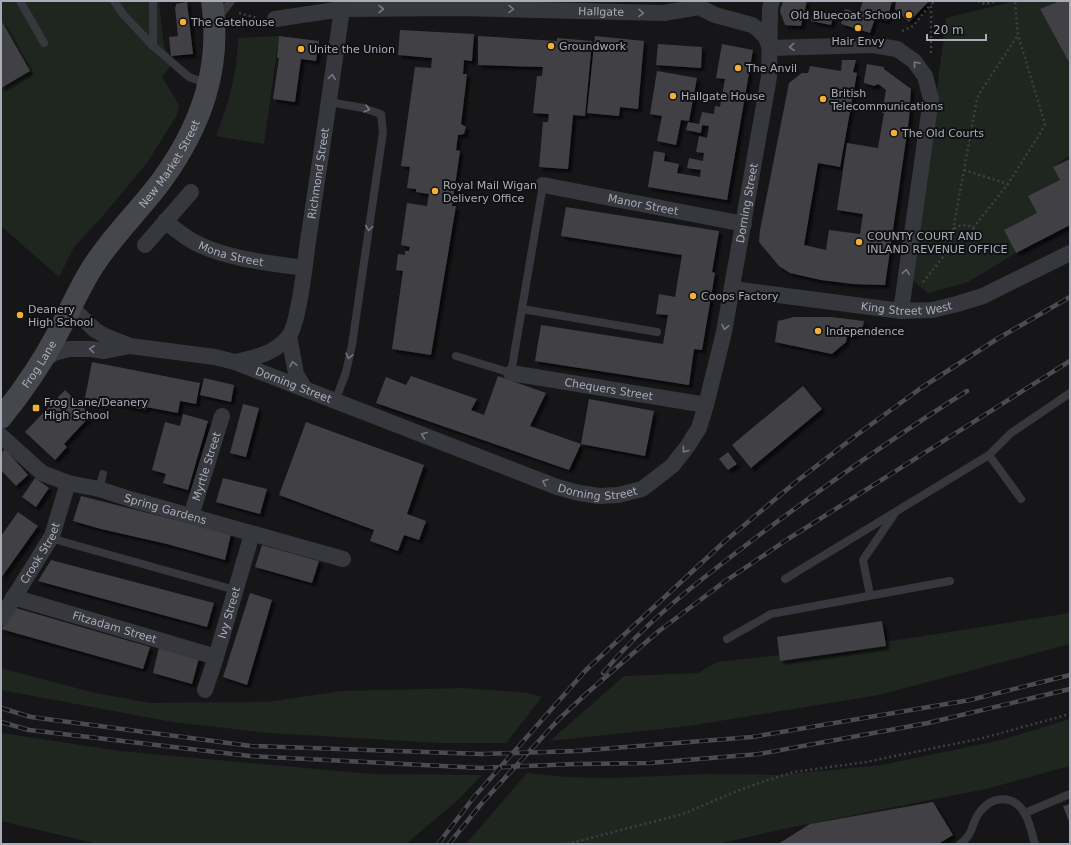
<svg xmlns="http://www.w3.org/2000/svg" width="1071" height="845" viewBox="0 0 1071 845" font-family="'DejaVu Sans',sans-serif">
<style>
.green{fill:#1e261f}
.building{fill:#404145;filter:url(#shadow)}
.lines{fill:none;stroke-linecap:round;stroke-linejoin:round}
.path{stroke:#3d3f44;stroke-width:2.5;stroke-dasharray:2 3;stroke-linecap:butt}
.lane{stroke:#37383d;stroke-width:8}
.street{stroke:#37383d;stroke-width:16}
.secondary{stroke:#45474d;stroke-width:22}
.rail-casing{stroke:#4a4c52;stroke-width:4.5}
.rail{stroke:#111113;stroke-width:3;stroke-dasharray:9;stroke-linecap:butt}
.oneway{stroke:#757881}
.poi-dot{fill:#f2b134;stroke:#111113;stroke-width:1.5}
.labels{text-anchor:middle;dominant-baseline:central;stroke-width:4;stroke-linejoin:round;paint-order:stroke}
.street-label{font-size:11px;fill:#a8adb8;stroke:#111113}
.poi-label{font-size:11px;fill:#a8adb8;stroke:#111113;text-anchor:start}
</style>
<defs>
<filter id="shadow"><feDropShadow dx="3.5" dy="3.5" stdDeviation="1" flood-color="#0009"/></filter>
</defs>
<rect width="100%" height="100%" fill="#161618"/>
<g class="green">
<path d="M1,1H159L164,47L174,62L162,77L179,105L177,115L147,163L101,218L74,247L59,277L1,226Z"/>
<path d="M1015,1H1060L1040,9L1070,64V155L1053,167L1060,180L1028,196L1037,213L1004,230L1016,253L968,282L928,293L913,280L946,18Z"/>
<path d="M279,36L264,144L216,136C229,102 237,75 238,38Z"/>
<path d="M1070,613V644L879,695L689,726L550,741L624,676L698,673L717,662L779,655L781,661L886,646L885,642Z"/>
<path d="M1,668L95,693L150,703L268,702L341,691L464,688L528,693L542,697L506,743H441L269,733L172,722L1,690Z"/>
<path d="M1070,719V766L986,789L788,828L717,844H466L527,773L566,777L611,778L709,774L779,775L882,765L1001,740Z"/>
<path d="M1,733L120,751L371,774L482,775L459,799L406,844H98L1,821Z"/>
</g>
<g class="building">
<path d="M783,1H807L801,26L785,25L780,11Z"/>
<path d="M863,1H892L887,21L875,18L870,33L841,24L845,9L859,13Z"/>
<path d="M896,1H929L909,22L895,9Z"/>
<path d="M1060,1H1070V64L1040,9Z"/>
<path d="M187,2L193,54L171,56L169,37L178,36L175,7H176V4Z"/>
<path d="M813,9L834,13L831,25L811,21Z"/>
<path d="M1,20L30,71L1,88Z"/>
<path d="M400,30L474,34L472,61L464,60L463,74H467L461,124L466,127L464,134L458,135L456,150L460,151L452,206H456L431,355L392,349L403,271L396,270L398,254L405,255V251H409L410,247L401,245L407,203L427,206L429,194L416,192V189L407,188L410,167L401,166L415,67L431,68L432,58L398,55Z"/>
<path d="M279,36L319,41L316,61L301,59L295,102L273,99L279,58H277Z"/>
<path d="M478,36L557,41V38L592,41L585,116L573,115L568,169L539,167L543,122H548L549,114L533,113L537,76H542L543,67L478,65Z"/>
<path d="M595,36L644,41L638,109L620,107L619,116L587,113Z"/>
<path d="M658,44L702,47L701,68L656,65Z"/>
<path d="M722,44L753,50L727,200L648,187L654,151L665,153L664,161L679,164L677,173L700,177L701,170L687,168L689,158L703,161L704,153L696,152L699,136L707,138L709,126L702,125L701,133L686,130L688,122L699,124L702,112L714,114L715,106L720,107L725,79L716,78Z"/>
<path d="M842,60H856L853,72L857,73L840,167L818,163L804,245L826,250L829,230L860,234L863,214L837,210L847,143L878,148L884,113H882L886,90L878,84L874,86L864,83V80L867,64L884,67V69L911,89L909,119L885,285L853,284L821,280L790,273L779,266L759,242L760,230L789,83L802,73H808L810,66L841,71Z"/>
<path d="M657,71L697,78L689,121L681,120L676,145L657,141L662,116L650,114Z"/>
<path d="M1070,159V225L1016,253L1004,230L1037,213L1028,196L1060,180L1053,167Z"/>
<path d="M566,207L719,231L712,272L715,273L702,350L694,349L689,385L535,361L541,325L663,344L668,315L656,314L659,294L675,297L682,255L561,236Z"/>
<path d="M794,317H831L864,321L863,326L853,336H847L846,342L832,354L775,342L778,321Z"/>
<path d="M92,362L200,383L196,404L180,401L178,413L146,407V410L85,398Z"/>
<path d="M411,376L477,399L471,410L484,415L498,376L546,393L530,426L581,444L569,470L376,403L386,377L406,385Z"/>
<path d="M204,378L234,385L231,402L200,395Z"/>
<path d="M803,386L822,409L751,468L732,445Z"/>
<path d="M65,390L91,415L64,444L67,447L55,460L25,432Z"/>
<path d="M589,399L654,411L645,456L581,444Z"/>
<path d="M243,404L259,408L246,457L230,453Z"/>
<path d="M183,414L208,421L188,490L163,483L166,474L152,470L165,422L180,426Z"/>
<path d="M306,422L424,465L407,514L426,521L419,540L404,535L398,551L370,541L374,530L279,495Z"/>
<path d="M5,449L28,475L16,486L1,470V453Z"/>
<path d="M728,452L737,464L728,470L719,459Z"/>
<path d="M35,478L49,488L36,507L22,497Z"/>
<path d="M223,478L267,489L260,514L216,502Z"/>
<path d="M81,496L231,534L225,560L167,544L101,529L73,521Z"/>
<path d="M18,512L38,526L1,578V536Z"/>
<path d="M262,545L319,561L312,583L255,567Z"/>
<path d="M51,560L214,603L207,627L38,581Z"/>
<path d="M250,593L272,600L247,685L223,677Z"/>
<path d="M16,608L150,647L143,669L1,629Z"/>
<path d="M882,621L886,646L780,661L777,637Z"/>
<path d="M159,647L199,658L192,684L153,673Z"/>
<path d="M933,802L953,835L938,844H778L810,824Z"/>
<path d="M1070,804V824L1063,806Z"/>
</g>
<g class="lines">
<g class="path">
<path d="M978,1L985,4L998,1"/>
<path d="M239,13L257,18"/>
<path d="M902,31L913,26L931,4"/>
<path d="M931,53V4L936,1"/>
<path d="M964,170L1008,184"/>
<circle cx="964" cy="239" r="14"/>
<path d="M973,228L1008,184L1041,132L1045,124L1018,35"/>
<path d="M953,230L977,99L979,94L1018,35L1015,1"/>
<path d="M923,282L952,246"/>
<path d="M567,844L683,814L737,791L768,780L794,772L866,762L983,738L1070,714"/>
</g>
<g class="lane">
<path d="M20,1L44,43"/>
<path d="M114,1L123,14L153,46L189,77L208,84"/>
<path d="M218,18L231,1"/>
<path d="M153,46V1"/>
<path d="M329,102L363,108L381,114L383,132L352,345L346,372L335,402"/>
<path d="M522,309L657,332"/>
<path d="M456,356L511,373L543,185"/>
<path d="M989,455L1021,499"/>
<path d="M99,489L103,474"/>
<path d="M50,538L235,590"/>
<path d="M785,579L989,455L1011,433L1070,393"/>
<path d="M870,595L863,560L895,513"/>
<path d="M727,639L771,614L950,581"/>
<path d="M1025,813L1070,794"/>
<path d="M960,844C974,834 971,824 979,813C992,795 1014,794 1025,814C1030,823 1032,834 1035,844"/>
</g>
<g class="street">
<path id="s1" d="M275,19L342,9L461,8L664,13L699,7L715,15L752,25L759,30L765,36L770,48"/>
<path d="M770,48L873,45L897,49L914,61L925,76L931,99L901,311"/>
<path id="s2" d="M543,185L744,224"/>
<path id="s3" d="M165,221C175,229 184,237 196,243C227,259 269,263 304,268"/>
<path d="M145,245L191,192"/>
<path id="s4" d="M732,289L901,311L932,310L957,304L983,296L1070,253"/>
<path id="s5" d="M71,307L95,330L105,336L130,346L215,357L235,362L557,487L579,493L599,496L618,495L642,489L672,466L687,447L699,428L706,405L724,332L769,77L770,8L772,1"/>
<path d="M289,336L296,374L305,389"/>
<path d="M42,361L54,353L69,349H91L104,351L130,346"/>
<path id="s6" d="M235,362C255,358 276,353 289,336C298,324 305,266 307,248C319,168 331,89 342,9"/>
<path id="s7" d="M511,373L706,405"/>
<path id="s8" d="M1,436L42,473L68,483L99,489L130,499L343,559"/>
<path id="s9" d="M191,516L222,416"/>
<path id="s10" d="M13,597L216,657"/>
<path id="s11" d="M1,618L52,536L68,483"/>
<path id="s12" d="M205,690L216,657L252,534"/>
</g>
<path class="secondary" id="s13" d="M1,418C21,393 40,366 55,338C68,315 78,290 92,268C112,236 140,210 162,180C201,126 222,68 212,1"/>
<g class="rail-casing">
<g id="rail">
<path d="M603,673C646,621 700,580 754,539C823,487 894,437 967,391"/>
<path d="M1,708L31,717L251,746L482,754L576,751L752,737L970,700L1070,675"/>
<path d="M1,722L29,730L250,756L481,768L576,764L650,763L759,754L928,723L1070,689"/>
<path d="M438,844L474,797L586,670L724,542L797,481L858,434L921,388L997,339L1070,297"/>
<path d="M449,844L482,803L559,719L587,693L659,631L724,582L788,539L1070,361"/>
</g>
</g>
<use href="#rail" class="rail"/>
</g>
<defs><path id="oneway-chevron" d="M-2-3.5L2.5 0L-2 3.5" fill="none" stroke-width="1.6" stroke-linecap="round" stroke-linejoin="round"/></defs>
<g class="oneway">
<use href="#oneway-chevron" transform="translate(381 9)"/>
<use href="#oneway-chevron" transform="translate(511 9) rotate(1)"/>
<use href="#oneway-chevron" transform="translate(641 13) rotate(1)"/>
<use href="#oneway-chevron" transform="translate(792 47) rotate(178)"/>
<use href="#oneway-chevron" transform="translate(916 64) rotate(-130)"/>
<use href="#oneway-chevron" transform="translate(332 77) rotate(-82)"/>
<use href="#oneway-chevron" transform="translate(367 109) rotate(16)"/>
<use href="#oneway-chevron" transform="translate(369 228) rotate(98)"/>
<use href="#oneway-chevron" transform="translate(906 272) rotate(-82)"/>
<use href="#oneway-chevron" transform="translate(725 327) rotate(101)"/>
<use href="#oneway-chevron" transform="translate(92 349) rotate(-174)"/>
<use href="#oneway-chevron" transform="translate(349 356) rotate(104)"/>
<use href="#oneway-chevron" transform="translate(293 364) rotate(-102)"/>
<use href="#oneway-chevron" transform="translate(424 435) rotate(-159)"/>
<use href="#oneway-chevron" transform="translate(685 450) rotate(127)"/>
<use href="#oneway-chevron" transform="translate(545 482) rotate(-159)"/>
</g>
<g class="poi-dot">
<circle cx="909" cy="15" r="4"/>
<circle cx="183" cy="22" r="4"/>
<circle cx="858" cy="28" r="4"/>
<circle cx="551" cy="46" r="4"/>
<circle cx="301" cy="49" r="4"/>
<circle cx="738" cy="68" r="4"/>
<circle cx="673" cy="96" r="4"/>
<circle cx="823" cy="99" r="4"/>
<circle cx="894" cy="133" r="4"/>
<circle cx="435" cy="191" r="4"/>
<circle cx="859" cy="242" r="4"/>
<circle cx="693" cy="296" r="4"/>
<circle cx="20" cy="315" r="4"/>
<circle cx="818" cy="331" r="4"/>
<rect x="32" y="404" width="8" height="8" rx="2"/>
</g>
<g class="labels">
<g class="street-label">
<text stroke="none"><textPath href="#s1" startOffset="327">Hallgate</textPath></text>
<text stroke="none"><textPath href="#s13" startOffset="306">New Market Street</textPath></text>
<text stroke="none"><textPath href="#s6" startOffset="227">Richmond Street</textPath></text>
<text stroke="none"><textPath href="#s5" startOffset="925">Dorning Street</textPath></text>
<text stroke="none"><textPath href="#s2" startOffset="102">Manor Street</textPath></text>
<text stroke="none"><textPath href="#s3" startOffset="75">Mona Street</textPath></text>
<text stroke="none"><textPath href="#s4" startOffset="176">King Street West</textPath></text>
<text stroke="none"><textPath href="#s13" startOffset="66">Frog Lane</textPath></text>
<text stroke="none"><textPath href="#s5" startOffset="241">Dorning Street</textPath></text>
<text stroke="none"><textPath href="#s7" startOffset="99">Chequers Street</textPath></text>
<text stroke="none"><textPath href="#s9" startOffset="52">Myrtle Street</textPath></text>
<text stroke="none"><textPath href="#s5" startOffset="565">Dorning Street</textPath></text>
<text stroke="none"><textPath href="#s8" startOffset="184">Spring Gardens</textPath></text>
<text stroke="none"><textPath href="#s11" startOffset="76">Crook Street</textPath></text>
<text stroke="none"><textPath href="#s12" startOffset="81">Ivy Street</textPath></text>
<text stroke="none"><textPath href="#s10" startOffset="106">Fitzadam Street</textPath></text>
</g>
<g class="poi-label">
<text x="901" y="15" text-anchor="end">Old Bluecoat School</text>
<text x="191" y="22">The Gatehouse</text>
<text x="858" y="41" text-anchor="middle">Hair Envy</text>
<text x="559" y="46">Groundwork</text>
<text x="309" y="49">Unite the Union</text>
<text x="746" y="68">The Anvil</text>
<text x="831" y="93">British<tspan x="831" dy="13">Telecommunications</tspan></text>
<text x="681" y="96">Hallgate House</text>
<text x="902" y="133">The Old Courts</text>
<text x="443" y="185">Royal Mail Wigan<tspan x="443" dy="13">Delivery Office</tspan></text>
<text x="867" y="236">COUNTY COURT AND<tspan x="867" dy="13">INLAND REVENUE OFFICE</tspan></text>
<text x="701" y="296">Coops Factory</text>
<text x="28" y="309">Deanery<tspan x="28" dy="13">High School</tspan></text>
<text x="826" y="331">Independence</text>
<text x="44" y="402">Frog Lane/Deanery<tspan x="44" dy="13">High School</tspan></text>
</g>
</g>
<rect width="1071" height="845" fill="none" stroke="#a8adb8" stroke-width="4"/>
<path d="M927 34v6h59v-6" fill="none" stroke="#a8adb8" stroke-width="2"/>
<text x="933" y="34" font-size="12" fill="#a8adb8" stroke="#111113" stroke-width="3" paint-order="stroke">20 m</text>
</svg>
